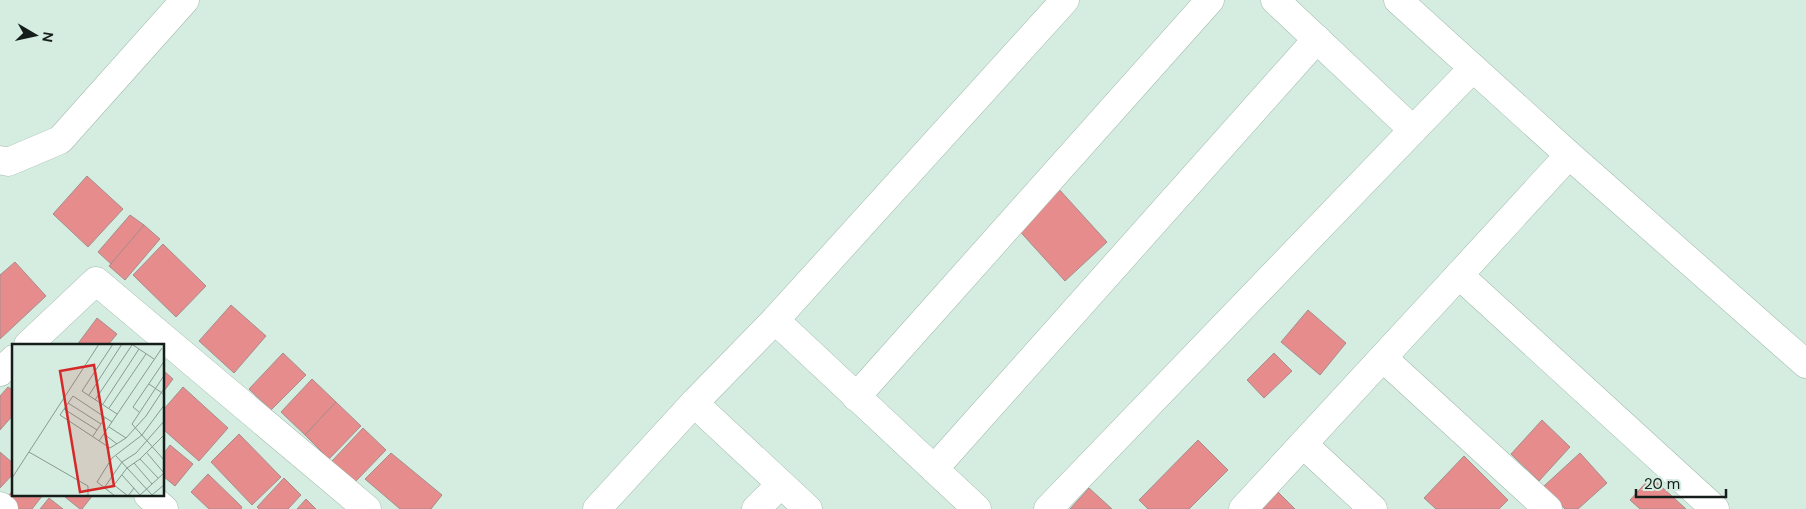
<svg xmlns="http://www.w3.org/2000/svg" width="1806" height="509" viewBox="0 0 1806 509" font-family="'DM Sans',sans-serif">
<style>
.building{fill:#e78c8c;stroke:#a68c8b}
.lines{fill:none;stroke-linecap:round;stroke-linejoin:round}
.minor-casing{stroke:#a2baad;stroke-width:29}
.minor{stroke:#fff;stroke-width:28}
.inset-road{fill:none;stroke:#879a90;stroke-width:1}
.view{fill:#d62828;fill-opacity:0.15;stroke:#d62828;stroke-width:2.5}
.inset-edge{fill:none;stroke:#141d19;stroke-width:2.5}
</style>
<rect width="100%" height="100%" fill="#d4ede0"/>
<g class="building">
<path d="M87,176L123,209L88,247L53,214Z"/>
<path d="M1057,187L1107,242L1065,281L1015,226Z"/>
<path d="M130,215L144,225L111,264L98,252Z"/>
<path d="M144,225L160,239L125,280L109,266Z"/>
<path d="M163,244L206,286L176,317L133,275Z"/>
<path d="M15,262L46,296L0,339V275Z"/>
<path d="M231,305L266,336L234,373L199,341Z"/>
<path d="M1308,310L1346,343L1320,375L1281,342Z"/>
<path d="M97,318L117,334L108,345H77Z"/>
<path d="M283,353L306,375L271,410L249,389Z"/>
<path d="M1274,353L1292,371L1264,398L1247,380Z"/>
<path d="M164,371L173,379L164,391Z"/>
<path d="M312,379L336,402L305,435L281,412Z"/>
<path d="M8,387L14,391V414L0,430V396Z"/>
<path d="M183,387L228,428L199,461L164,430V409Z"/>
<path d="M336,402L361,426L329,459L305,435Z"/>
<path d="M1542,420L1570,447L1539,481L1511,454Z"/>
<path d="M363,428L386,450L354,483L331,462Z"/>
<path d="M239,434L281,477L252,505L211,462Z"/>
<path d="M1198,440L1228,470L1189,509H1148L1139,500Z"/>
<path d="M170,445L193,464L175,486L164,477V453Z"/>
<path d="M0,452L14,464V473L0,488Z"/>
<path d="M391,453L442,495L431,509H400L365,479Z"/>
<path d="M1580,453L1607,483L1578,509H1565L1544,486Z"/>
<path d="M1464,456L1508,500L1499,509H1436L1424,498Z"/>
<path d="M208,474L242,507L241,509H209L191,492Z"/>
<path d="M1651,477L1686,509H1640L1630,500Z"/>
<path d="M284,478L301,495L288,509H259L257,507Z"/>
<path d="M1089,488L1112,509H1070Z"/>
<path d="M14,489V495H43L32,509H0V506Z"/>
<path d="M1278,492L1295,509H1262Z"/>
<path d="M67,495H93L82,509H80L65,497Z"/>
<path d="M49,498L63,509H40Z"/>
<path d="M306,499L316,509H297Z"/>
</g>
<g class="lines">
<g class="minor-casing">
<g id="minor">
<path d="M1398,0L1569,155L1806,364"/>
<path d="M1413,130L1473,68"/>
<path d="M0,160L8,162L60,140L185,0"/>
<path d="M1459,275L1569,155"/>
<path d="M775,320L977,509"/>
<path d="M28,345L96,281L367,509"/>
<path d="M1383,358L1548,509"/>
<path d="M0,372L14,359"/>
<path d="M856,397L1210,0"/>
<path d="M694,403L808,509"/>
<path d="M1303,444L1373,509"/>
<path d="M934,469L1317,39"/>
<path d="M148,495L164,509"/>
<path d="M0,506L4,509"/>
<path d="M597,509L694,403L775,320L1065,0"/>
<path d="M756,509L781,484"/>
<path d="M1048,509L1413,130L1275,0"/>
<path d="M1243,509L1459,275L1715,509"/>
</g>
</g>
<use href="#minor" class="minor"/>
</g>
<g transform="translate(12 344)">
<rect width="152" height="152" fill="#d4ede0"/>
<path class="inset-road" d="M101,0L70,47L105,70M121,1L142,15M153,30L120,80L153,117M137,40L153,51M77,51L110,0M83,56L120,1M56,59L89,80M91,60L127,5M97,64L134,10M52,65L85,86M127,68L121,63L153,16M100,78L61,52L48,71L98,104L114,94L134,72L153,43M97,83L114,94M92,90L105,100M81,92L93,74M87,97L150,4M17,108L76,142V152M104,112L141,152M128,115L146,134M122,119L140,140M110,131L128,151M0,134L87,0M92,144L110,118L124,109L153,76M122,144L116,152L102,141L115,124L128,115L153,90M140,151L153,140M103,152L85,138L100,114L130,91L153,60M127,152L152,129L135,109"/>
<path class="view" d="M82,21L102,142L68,148L48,27Z"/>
<rect width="152" height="152" class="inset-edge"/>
</g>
<g transform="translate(35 35) rotate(99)" stroke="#d4ede0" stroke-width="4" paint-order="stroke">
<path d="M0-4L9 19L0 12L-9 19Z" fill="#141d19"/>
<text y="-8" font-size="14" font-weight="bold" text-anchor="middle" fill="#141d19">N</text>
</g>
<path d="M1636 489v8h90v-8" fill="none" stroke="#141d19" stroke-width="2.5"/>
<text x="1644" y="489" font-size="15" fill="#141d19" stroke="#d4ede0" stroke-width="4" paint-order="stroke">20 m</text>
</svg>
